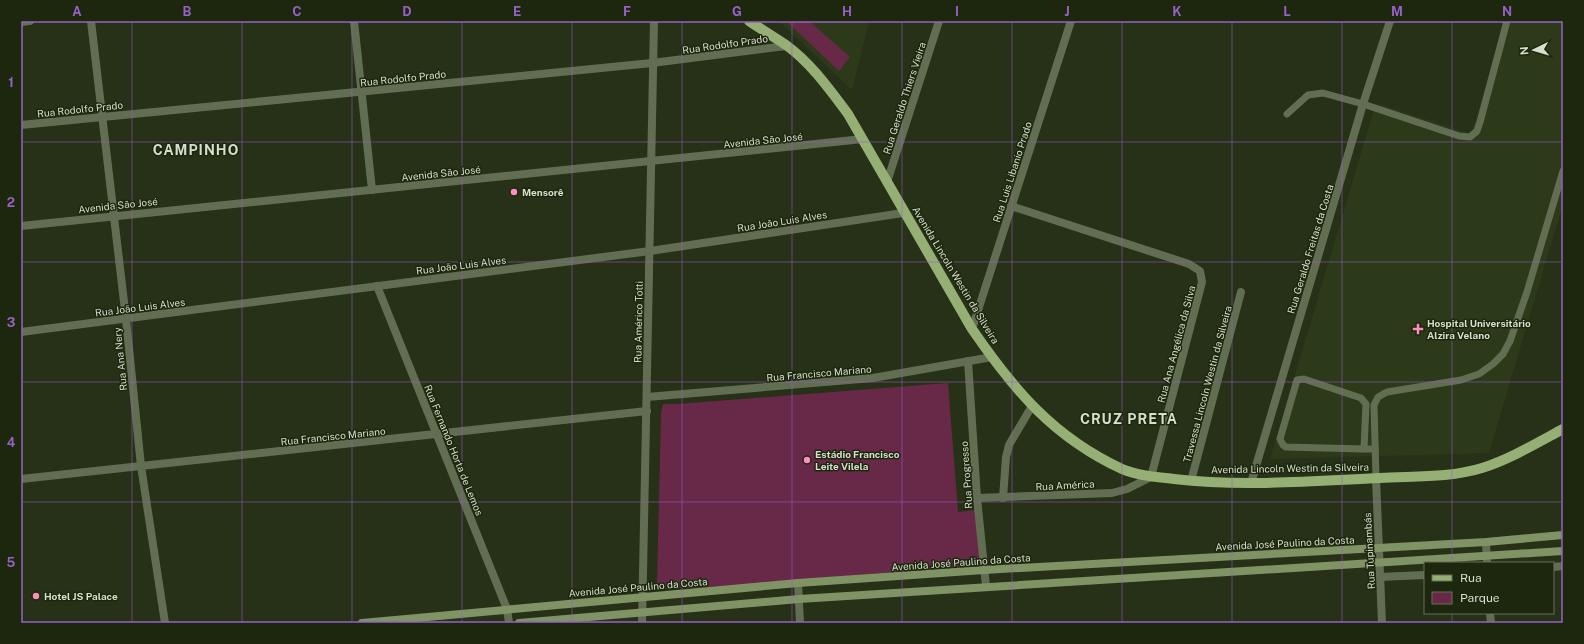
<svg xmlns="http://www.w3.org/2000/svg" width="1584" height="644" viewBox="0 0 1584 644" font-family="'Public Sans',sans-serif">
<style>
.built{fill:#2d3a1a}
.green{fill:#672947}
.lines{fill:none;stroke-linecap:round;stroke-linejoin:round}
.service{stroke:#626e52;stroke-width:7}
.minor{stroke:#626e52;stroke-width:8}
.secondary{stroke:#7f9365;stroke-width:8}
.primary{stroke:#96af74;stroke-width:10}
.grid{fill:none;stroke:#9661c4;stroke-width:1;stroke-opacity:0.55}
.poi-dot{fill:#fd8ec0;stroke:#1c270d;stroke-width:1.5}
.labels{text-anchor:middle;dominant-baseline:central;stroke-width:3;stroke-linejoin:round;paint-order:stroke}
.street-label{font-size:10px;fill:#d6dece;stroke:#1c270d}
.poi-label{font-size:10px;font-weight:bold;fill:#d6dece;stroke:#1c270d;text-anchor:start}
.district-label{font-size:14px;font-weight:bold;letter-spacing:1px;fill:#d6dece;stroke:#1c270d}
.neatline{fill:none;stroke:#9661c4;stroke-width:1.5}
.grid-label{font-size:13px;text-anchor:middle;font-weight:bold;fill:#9661c4}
</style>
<rect width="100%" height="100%" fill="#263117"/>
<g class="built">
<path d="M779,21H869L852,90Z"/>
<path d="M1506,21H1563V204L1489,453L1270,459L1376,103L1471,134Z"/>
</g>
<g class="green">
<path d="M786,21H809L850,57L839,71Z"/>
<path d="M948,383L958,512L975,510L980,565L725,586L664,589L657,584L661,413L663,404H678Z"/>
</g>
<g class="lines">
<g class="service">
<path d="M1287,114L1308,95L1323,93L1363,104L1459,136L1470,137L1477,131L1480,122L1507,21"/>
<path d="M1364,449L1366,404L1361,398L1304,379L1297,380L1280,439L1283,445L1286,447L1364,449H1375"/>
<path d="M1376,478L1374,405L1378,397L1387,392L1461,380L1479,374L1493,364L1503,354L1510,341L1527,292L1563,171"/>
</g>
<g class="minor">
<path d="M91,21L126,319L141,466L165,623"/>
<path d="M354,21L372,190"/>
<path d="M21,22L30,21"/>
<path d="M21,125L652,63L786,46"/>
<path d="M887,182L939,21"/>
<path d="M21,226L863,139"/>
<path d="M377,286L507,609L509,623"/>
<path d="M972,329L1071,21"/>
<path d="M21,332L650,251L903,213"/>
<path d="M968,361L977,498L986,586"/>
<path d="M647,397L873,378L992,357"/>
<path d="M1376,478L1382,623"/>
<path d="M21,479L647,411"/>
<path d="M1191,481L1241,292"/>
<path d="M1251,483L1363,104L1390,21"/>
<path d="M977,498L1112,493L1127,489L1151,477L1202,282L1200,271L1189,264L1011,206"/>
<path d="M1003,498L1006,457L1009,445L1032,406"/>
<path d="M1486,542L1487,563"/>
<path d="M1553,567L1563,566"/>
<path d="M1380,577L1425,575"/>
<path d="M798,583L800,623"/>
<path d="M1490,613L1491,623"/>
<path d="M642,623L654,21"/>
</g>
<g class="secondary">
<path d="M362,623L798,583L984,570L1486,542L1563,535"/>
<path d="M519,623L799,599L1563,551"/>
</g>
<path class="primary" d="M749,21C761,29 774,37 786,45C811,63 830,90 848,114L972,329C1014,390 1053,437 1122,469C1138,476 1157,477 1174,479C1242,487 1312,481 1380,478C1413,476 1450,478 1482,468C1510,459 1537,443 1563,429"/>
</g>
<path class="grid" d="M132,21V623M242,21V623M352,21V623M462,21V623M572,21V623M682,21V623M792,21V623M902,21V623M1012,21V623M1122,21V623M1232,21V623M1342,21V623M1452,21V563M21,142H1563M21,262H1563M21,382H1563M21,502H1563M1452,613V623"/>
<g class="poi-dot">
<circle cx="514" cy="192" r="4"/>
<path d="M1416 323h4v4h4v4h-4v4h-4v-4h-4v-4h4z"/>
<circle cx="807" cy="460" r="4"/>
<circle cx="36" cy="596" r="4"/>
</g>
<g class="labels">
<g class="street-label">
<text transform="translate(725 44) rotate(-8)">Rua Rodolfo Prado</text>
<text transform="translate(403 78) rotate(-6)">Rua Rodolfo Prado</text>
<text transform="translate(904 98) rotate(-72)">Rua Geraldo Thiers Vieira</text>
<text transform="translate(80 109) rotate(-6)">Rua Rodolfo Prado</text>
<text transform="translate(763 140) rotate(-6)">Avenida São José</text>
<text transform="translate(1012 172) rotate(-72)">Rua Luis Libanio Prado</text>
<text transform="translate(441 173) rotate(-6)">Avenida São José</text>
<text transform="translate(118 205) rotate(-6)">Avenida São José</text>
<text transform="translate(782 221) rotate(-9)">Rua João Luis Alves</text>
<text transform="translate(1310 249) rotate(-73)">Rua Geraldo Freitas da Costa</text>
<text transform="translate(461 265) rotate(-7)">Rua João Luis Alves</text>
<text transform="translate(956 275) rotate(59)">Avenida Lincoln Westin da Silveira</text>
<text transform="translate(140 307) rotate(-7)">Rua João Luis Alves</text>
<text transform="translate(638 322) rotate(-89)">Rua Américo Totti</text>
<text transform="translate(1176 344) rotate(-75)">Rua Ana Angélica da Silva</text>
<text transform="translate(120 359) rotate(-96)">Rua Ana Nery</text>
<text transform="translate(819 373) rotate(-5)">Rua Francisco Mariano</text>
<text transform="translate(1207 384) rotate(-75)">Travessa Lincoln Westin da Silveira</text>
<text transform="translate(333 436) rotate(-6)">Rua Francisco Mariano</text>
<text transform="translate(454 450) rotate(68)">Rua Fernando Horta de Lemos</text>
<text transform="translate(1290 468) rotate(-1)">Avenida Lincoln Westin da Silveira</text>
<text transform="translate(966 475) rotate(-94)">Rua Progresso</text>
<text transform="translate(1065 485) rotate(-3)">Rua América</text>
<text transform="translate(1285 543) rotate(-3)">Avenida José Paulino da Costa</text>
<text transform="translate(1369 551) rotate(-93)">Rua Tupinambás</text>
<text transform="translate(961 562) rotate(-4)">Avenida José Paulino da Costa</text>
<text transform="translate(638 587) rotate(-5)">Avenida José Paulino da Costa</text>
</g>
<g class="poi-label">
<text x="522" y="192">Mensorê</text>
<text x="1427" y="323">Hospital Universitário<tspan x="1427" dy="12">Alzira Velano</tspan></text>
<text x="815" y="454">Estádio Francisco<tspan x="815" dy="12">Leite Vilela</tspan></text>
<text x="44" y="596">Hotel JS Palace</text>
</g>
<g class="district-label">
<text x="196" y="150">CAMPINHO</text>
<text x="1129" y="419">CRUZ PRETA</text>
</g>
</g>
<rect width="1584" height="644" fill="none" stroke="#1c270d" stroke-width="44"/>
<rect x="1424" y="562" width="130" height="52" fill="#1c270d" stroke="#66705a"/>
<rect x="1432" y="575" width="20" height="6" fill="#96af74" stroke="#66705a"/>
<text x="1460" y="582" font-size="12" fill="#d6dece">Rua</text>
<rect x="1432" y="592" width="20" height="12" fill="#672947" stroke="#66705a"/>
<text x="1460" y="602" font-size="12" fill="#d6dece">Parque</text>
<g transform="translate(1534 50) rotate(265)" stroke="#1c270d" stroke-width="3" paint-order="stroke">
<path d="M0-3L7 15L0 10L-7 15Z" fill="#d6dece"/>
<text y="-6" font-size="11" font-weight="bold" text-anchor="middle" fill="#d6dece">N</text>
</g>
<rect x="22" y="22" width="1540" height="600" class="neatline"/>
<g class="grid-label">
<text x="77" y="16">A</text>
<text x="187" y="16">B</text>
<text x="297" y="16">C</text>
<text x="407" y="16">D</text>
<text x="517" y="16">E</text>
<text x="627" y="16">F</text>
<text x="737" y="16">G</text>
<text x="847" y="16">H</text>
<text x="957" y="16">I</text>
<text x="1067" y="16">J</text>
<text x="1177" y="16">K</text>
<text x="1287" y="16">L</text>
<text x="1397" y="16">M</text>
<text x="1507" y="16">N</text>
<text x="11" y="87">1</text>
<text x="11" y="207">2</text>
<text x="11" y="327">3</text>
<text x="11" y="447">4</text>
<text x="11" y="567">5</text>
</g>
</svg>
